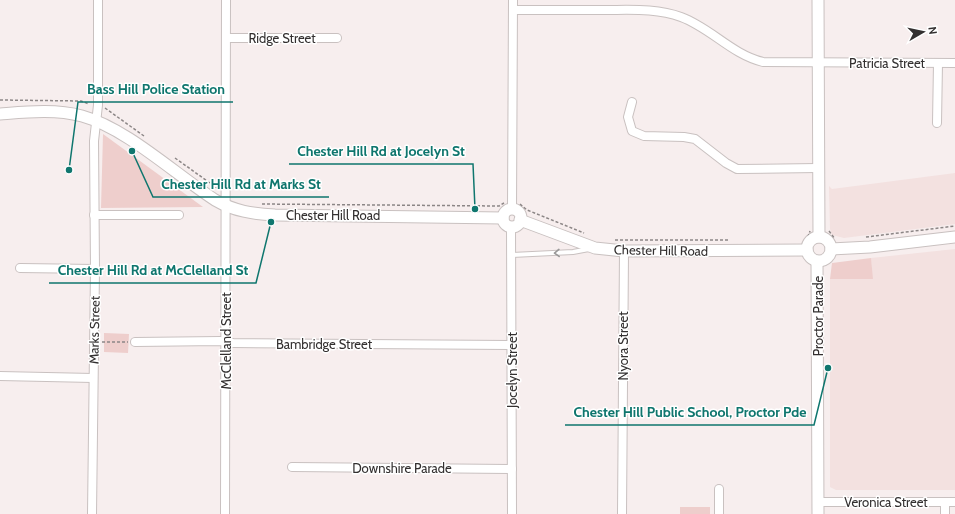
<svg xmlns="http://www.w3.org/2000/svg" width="955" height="514" viewBox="0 0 955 514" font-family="Cabin,sans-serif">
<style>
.built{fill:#f3e1e0}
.green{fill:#eececc}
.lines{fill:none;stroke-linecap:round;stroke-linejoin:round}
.lane-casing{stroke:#c9c1c0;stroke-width:6}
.street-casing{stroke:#c9c1c0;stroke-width:10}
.secondary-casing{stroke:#c9c1c0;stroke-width:13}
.path{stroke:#8c8686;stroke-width:1.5;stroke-dasharray:3 2;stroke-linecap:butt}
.lane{stroke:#fff;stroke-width:4}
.street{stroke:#fff;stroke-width:8}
.secondary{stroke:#fff;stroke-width:11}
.oneway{stroke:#999898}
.labels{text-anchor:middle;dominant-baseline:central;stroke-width:3;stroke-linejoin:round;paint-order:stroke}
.street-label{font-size:13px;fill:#333030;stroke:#fff}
.leader{fill:none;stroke:#0f766e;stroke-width:1.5}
.callout-dot{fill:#0f766e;stroke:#fff;stroke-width:1.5}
.callout-label{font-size:14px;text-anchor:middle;font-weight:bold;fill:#0f766e;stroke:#fff;stroke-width:3;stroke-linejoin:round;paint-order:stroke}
</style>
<rect width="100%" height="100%" fill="#f7eeee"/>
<g class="built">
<path d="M955,173V224L844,238L832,235L830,229L829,186L832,189Z"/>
<path d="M955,249V490H836L830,487V279L872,278L871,258Z"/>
</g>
<g class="green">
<path d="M103,134L203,207L101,208Z"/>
<path d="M871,258L873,279H830L832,263Z"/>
<path d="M104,333L129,334L128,353L104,352Z"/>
<rect x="680" y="507" width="30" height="7"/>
</g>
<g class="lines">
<g class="lane-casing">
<path id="lane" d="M512,255L573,252L589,249"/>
</g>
<g class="street-casing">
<g id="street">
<path d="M513,10C544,10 574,10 605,10C630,10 657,8 681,17C711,28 731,54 763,62L955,63"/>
<path d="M226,38H337"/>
<path d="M632,102L628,117L632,131L644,136L684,137L695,139L726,163L737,169L818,168"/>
<path d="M937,123L938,63"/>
<path d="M512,209L513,0"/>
<path d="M94,215H179"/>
<path d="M511,226L512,514"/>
<path d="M20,268L95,269"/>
<path d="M135,342L220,341L233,343L513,345"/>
<path d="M0,376L93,378"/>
<path d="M292,467L512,469"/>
<path d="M719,489V514"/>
<path d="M818,502H955"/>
<path d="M945,502V514"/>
<path d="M92,514L95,269L94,141L98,105V0"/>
<path d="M225,514L226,0"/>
<path d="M622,514L624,251"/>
</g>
</g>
<g class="secondary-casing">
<g id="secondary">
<path d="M818,0L819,237"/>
<path d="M0,114C27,112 55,109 82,116C126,128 175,174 215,200C234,211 253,214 275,215L503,218"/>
<circle cx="512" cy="218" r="9"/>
<path d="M520,220L595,248L624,251L807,250"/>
<circle cx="819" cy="249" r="12"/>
<path d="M831,249L870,247L955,237"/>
<path d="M817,261L818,514"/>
</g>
</g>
<g class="path">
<path d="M0,100L81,101L89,104"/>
<path d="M105,108L144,136"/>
<path d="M175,158L217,188"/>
<path d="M262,204L499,206L504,203"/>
<path d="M520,204L527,210L584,233"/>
<path d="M829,231L835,239"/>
<path d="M866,237L955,226"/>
<path d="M615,240H729"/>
<path d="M805,240H807L810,231"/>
<path d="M102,342H128"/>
</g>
<use href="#lane" class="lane"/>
<use href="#street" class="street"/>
<use href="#secondary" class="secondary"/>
</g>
<defs><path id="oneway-chevron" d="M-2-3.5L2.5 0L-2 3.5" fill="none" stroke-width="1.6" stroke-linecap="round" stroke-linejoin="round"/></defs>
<use class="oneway" href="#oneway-chevron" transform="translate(557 253) rotate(178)"/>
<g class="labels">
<g class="street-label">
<text x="282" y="38">Ridge Street</text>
<text x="887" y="63">Patricia Street</text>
<text x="333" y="215">Chester Hill Road</text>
<text transform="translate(661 250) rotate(1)">Chester Hill Road</text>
<text transform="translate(818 316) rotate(-90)">Proctor Parade</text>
<text transform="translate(94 330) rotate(-89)">Marks Street</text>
<text transform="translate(226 341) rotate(-90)">McClelland Street</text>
<text x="324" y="344">Bambridge Street</text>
<text transform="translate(623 346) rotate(-90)">Nyora Street</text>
<text transform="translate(512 370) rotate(-90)">Jocelyn Street</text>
<text x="402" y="468">Downshire Parade</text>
<text x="886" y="502">Veronica Street</text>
</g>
</g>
<path class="leader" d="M69 170L78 102H233M475 209L473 164H289M132 151L153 197H329M271 222L256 283H49M828 368L814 425H565"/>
<g class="callout-dot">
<circle cx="69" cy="170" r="4"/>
<circle cx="475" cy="209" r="4"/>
<circle cx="132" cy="151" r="4"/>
<circle cx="271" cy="222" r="4"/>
<circle cx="828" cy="368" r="4"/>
</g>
<g class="callout-label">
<text x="156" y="94">Bass Hill Police Station</text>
<text x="381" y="156">Chester Hill Rd at Jocelyn St</text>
<text x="241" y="189">Chester Hill Rd at Marks St</text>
<text x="153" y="275">Chester Hill Rd at McClelland St</text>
<text x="690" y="417">Chester Hill Public School, Proctor Pde</text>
</g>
<g transform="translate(923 32) rotate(81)" stroke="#ffffff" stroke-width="3" paint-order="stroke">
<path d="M0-3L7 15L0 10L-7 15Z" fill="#333030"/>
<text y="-6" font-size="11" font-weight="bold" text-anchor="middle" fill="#333030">N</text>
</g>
</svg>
